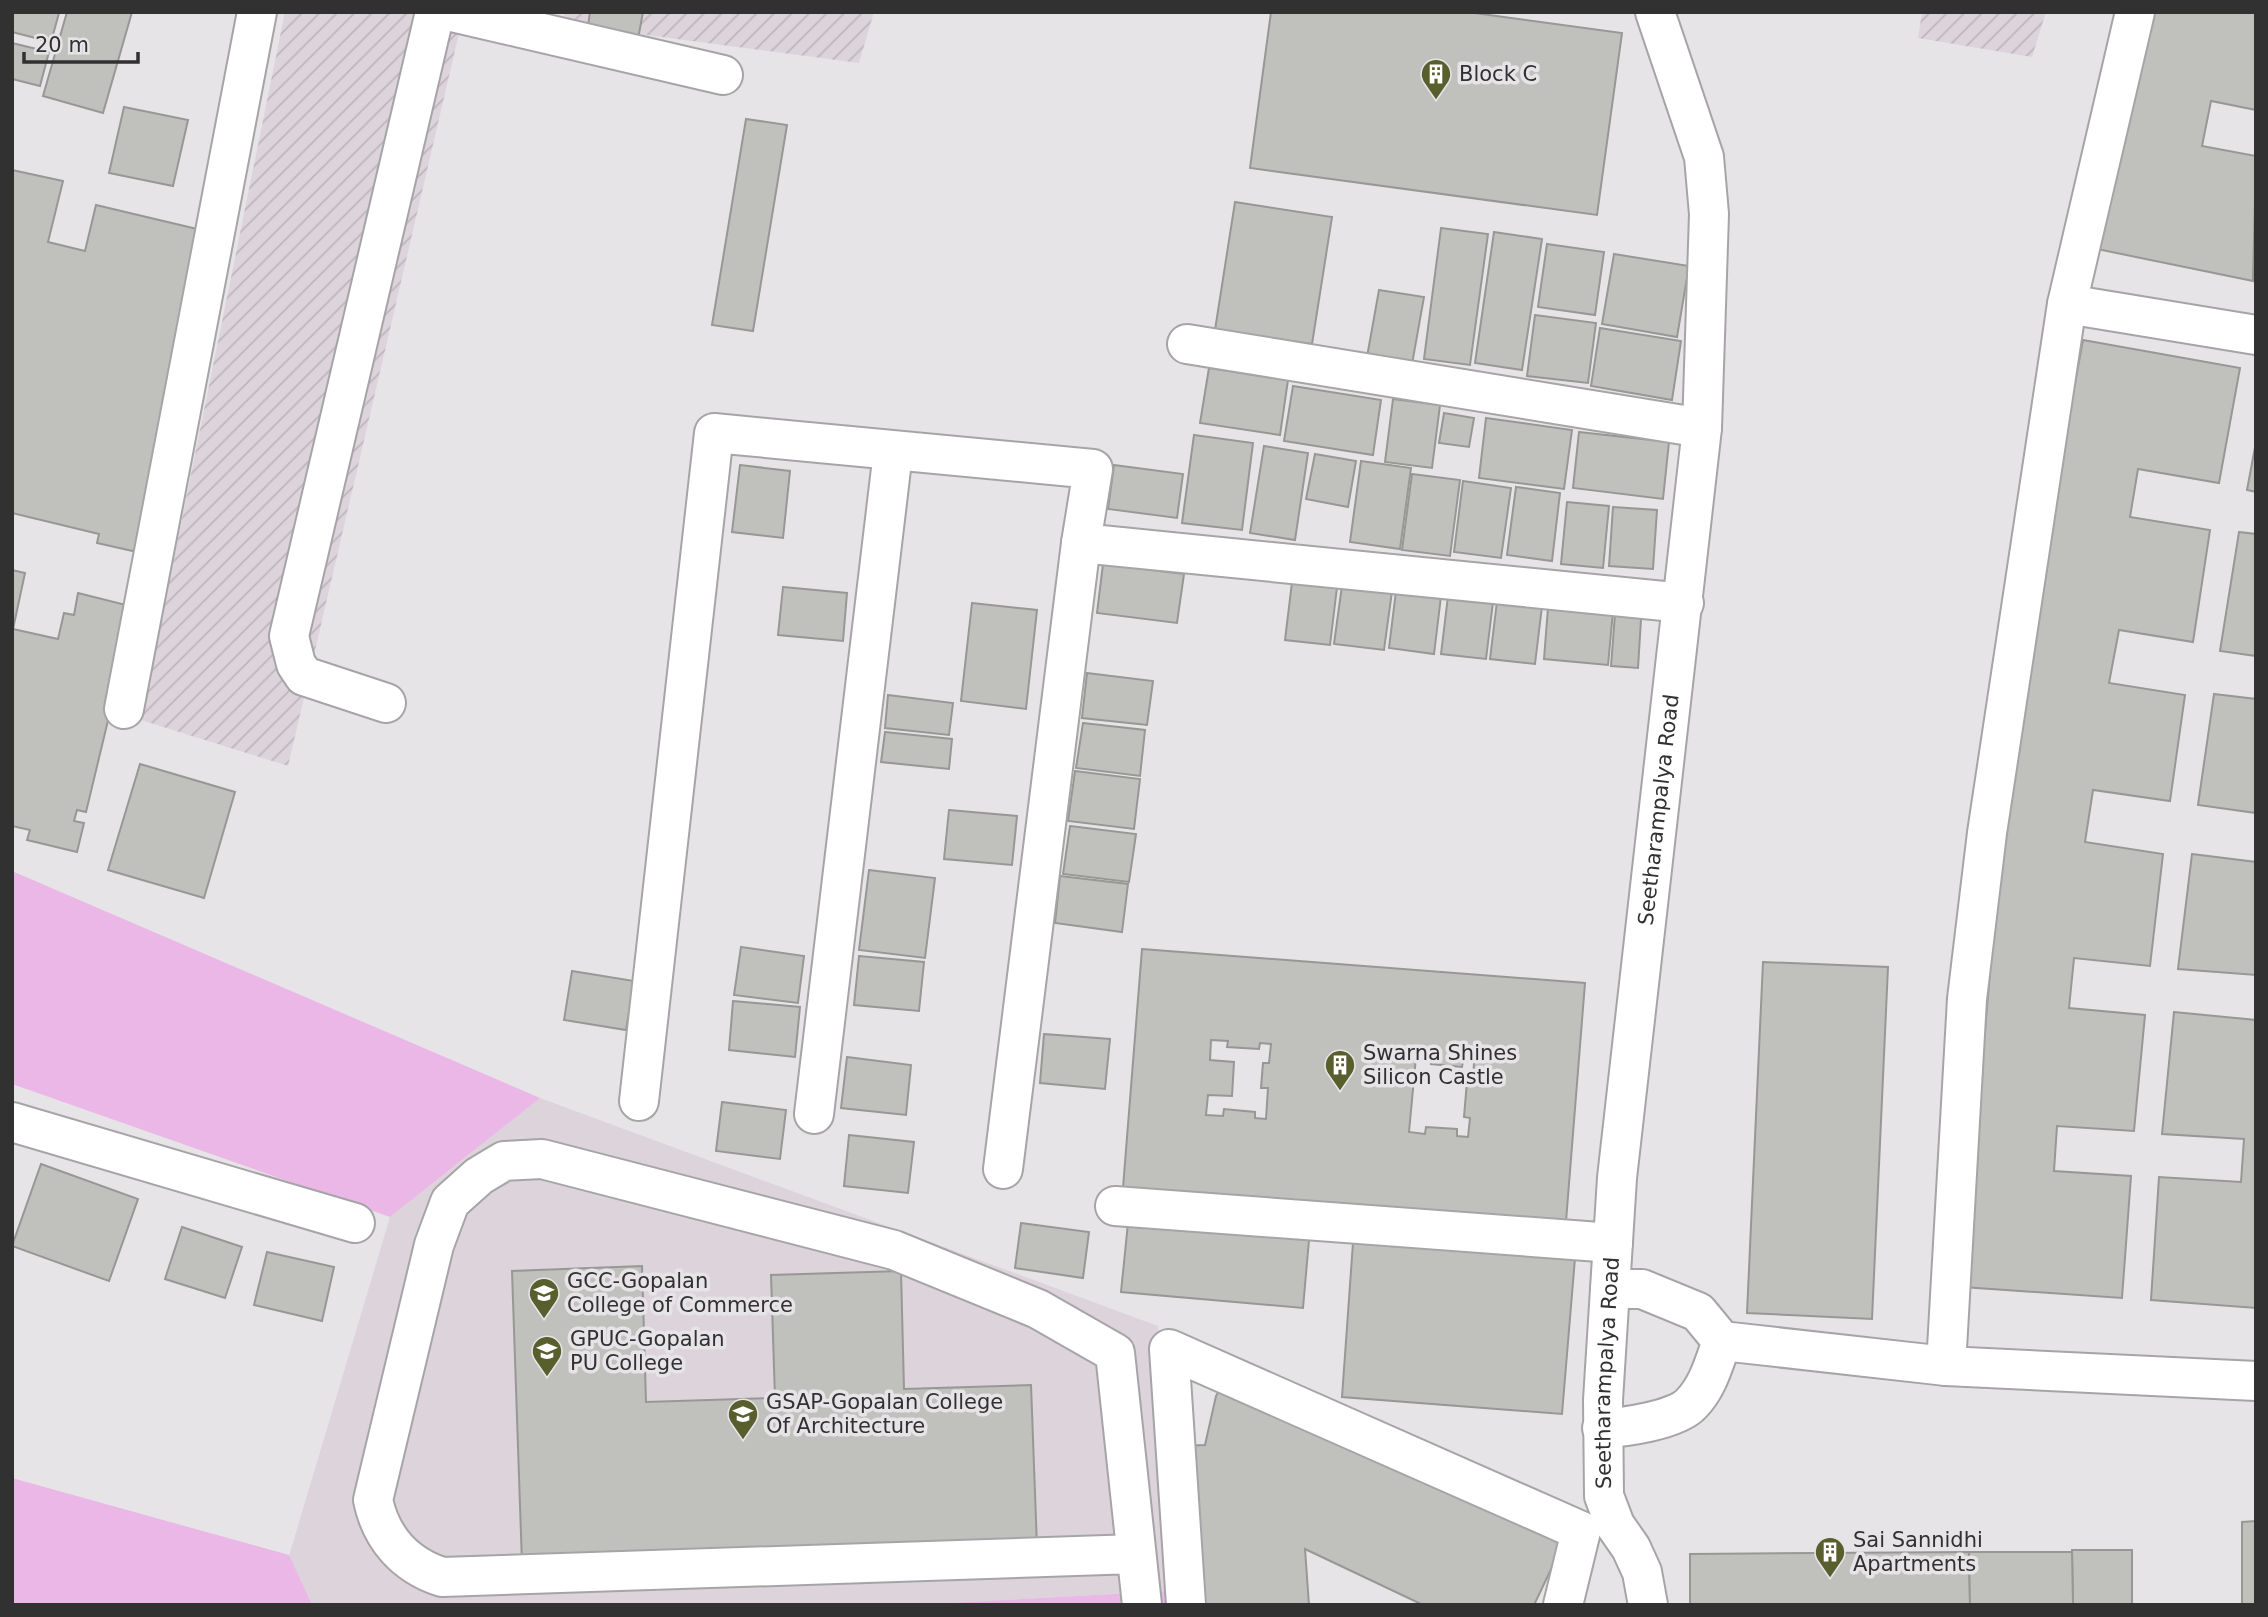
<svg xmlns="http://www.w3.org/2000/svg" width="2268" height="1617" viewBox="0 0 2268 1617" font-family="'DejaVu Sans',sans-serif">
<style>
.built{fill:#dcd3db}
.industrial{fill:url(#industrial-furrows)}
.green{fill:#eab7e7}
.building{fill:#c0c1bd;stroke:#979895;stroke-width:2;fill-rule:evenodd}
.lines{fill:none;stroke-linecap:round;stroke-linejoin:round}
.minor-casing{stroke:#a7a4a7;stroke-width:42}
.minor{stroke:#fff;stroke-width:38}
.labels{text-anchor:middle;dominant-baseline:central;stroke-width:7;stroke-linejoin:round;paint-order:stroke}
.poi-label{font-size:21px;fill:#323132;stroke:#e7e4e7;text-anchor:start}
.street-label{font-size:21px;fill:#323132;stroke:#e7e4e7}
</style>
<defs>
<pattern id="industrial-furrows" width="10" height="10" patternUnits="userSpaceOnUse" patternTransform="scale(1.75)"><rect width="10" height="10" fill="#dcd3db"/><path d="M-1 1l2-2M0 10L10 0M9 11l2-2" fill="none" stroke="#bdb6bc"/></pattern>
</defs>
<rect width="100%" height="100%" fill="#e7e4e7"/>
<path class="built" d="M540,1098L1158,1326L1170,1591L910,1605H312L289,1556L390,1217Z"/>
<g class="industrial">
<path d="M285,12H464L288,766L141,720Z"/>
<path d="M565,12H874L859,63L563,24Z"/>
<path d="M1922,12H2046L2032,57L1918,38Z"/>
</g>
<g class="green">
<path d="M12,871L540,1098L390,1217L12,1084Z"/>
<path d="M12,1478L289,1555L312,1605H12Z"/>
<path d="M1170,1591L1171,1605H910Z"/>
</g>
<g class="building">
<path d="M12,12L59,13L51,42L12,32Z"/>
<path d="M67,12H132L103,113L43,96Z"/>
<path d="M590,12H643L638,39L587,33Z"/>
<path d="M1271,12H1467L1622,33L1597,215L1250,168Z"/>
<path d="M2147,12H2256V110L2211,101L2202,146L2256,156L2253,281L2097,249Z"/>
<path d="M12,43L49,52L40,86L12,79Z"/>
<path d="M124,107L188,120L173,186L109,173Z"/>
<path d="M746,119L787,125L753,331L712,325Z"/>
<path d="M12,170L63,181L48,242L85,251L96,205L214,233L137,552L97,543L99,534L12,513Z"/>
<path d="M1235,202L1332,217L1312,344L1215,330Z"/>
<path d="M1441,228L1488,234L1470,365L1424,359Z"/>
<path d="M1494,232L1542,239L1522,370L1475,363Z"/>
<path d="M1547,244L1604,252L1595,315L1538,307Z"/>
<path d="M1614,254L1689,266L1677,337L1602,324Z"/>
<path d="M1379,290L1424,297L1412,364L1367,357Z"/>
<path d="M1535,315L1596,323L1588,383L1527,376Z"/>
<path d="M1600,328L1681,341L1672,400L1591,386Z"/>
<path d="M2083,340L2240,368L2219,483L2138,469L2130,517L2210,530L2193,642L2119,630L2109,683L2185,695L2170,801L2093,790L2085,842L2163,854L2150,966L2074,958L2069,1008L2145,1015L2134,1131L2057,1126L2054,1171L2131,1176L2122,1298L1963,1287L1992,949L2012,780L2056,486Z"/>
<path d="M1209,368L1288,380L1280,435L1200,423Z"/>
<path d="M1293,386L1381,400L1373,455L1284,441Z"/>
<path d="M1393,399L1440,405L1432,468L1385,462Z"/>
<path d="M1444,413L1474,418L1469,447L1439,443Z"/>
<path d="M1486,418L1572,430L1564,489L1479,478Z"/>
<path d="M1579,432L1669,442L1663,499L1573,488Z"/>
<path d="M1194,435L1253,443L1242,530L1182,523Z"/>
<path d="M2256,442V492L2247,490Z"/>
<path d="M1264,446L1308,453L1295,540L1250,533Z"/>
<path d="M1315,454L1356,461L1348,507L1306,499Z"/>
<path d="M1361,461L1411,468L1400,549L1350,542Z"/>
<path d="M740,465L790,471L783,538L732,532Z"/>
<path d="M1114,465L1183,474L1177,518L1108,509Z"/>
<path d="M1412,474L1460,480L1450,556L1402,550Z"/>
<path d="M1463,481L1511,488L1501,558L1454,552Z"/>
<path d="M1516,487L1560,493L1552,561L1507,555Z"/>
<path d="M1567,502L1609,506L1603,568L1561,564Z"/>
<path d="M1613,507L1657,510L1653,569L1609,566Z"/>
<path d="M2239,532L2256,534V656L2220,651Z"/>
<path d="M1103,564L1184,574L1177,623L1097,613Z"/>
<path d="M12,570L25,573L13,629L58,639L64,613L74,615L78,593L126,605L130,629L86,812L77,810L74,821L84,823L77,852L27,840L30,830L12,826Z"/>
<path d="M1293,574L1338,579L1330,645L1285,640Z"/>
<path d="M1343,578L1393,584L1384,650L1334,644Z"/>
<path d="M1397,583L1442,588L1434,654L1389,648Z"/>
<path d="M783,587L847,593L843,641L778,635Z"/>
<path d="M1449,588L1494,594L1486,659L1441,654Z"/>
<path d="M1498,593L1543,598L1535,664L1490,659Z"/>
<path d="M1549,595L1614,601L1608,665L1544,659Z"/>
<path d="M1616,601L1642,603L1638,668L1611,666Z"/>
<path d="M972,603L1037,610L1026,709L961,701Z"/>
<path d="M1087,673L1153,681L1147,725L1082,718Z"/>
<path d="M2214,694L2256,699V813L2198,805Z"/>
<path d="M888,695L953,703L949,735L885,728Z"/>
<path d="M1083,723L1145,730L1140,776L1076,768Z"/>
<path d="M885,732L952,739L949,769L881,762Z"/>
<path d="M140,764L235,792L204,898L108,870Z"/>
<path d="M1075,771L1140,779L1134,829L1068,821Z"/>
<path d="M949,810L1017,816L1012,865L944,859Z"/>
<path d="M1070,826L1136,834L1129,882L1063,874Z"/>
<path d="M2192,854L2256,862V975L2178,969Z"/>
<path d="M869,870L935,878L925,958L859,950Z"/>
<path d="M1060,876L1128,884L1122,932L1055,923Z"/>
<path d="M741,947L804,956L798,1003L734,995Z"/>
<path d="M1142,949L1585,983L1565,1234L1122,1200ZM1211,1040L1228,1041L1227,1047L1259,1049L1260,1043L1271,1044L1269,1063H1263L1261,1088H1268L1266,1119L1255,1118V1112L1224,1109L1223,1116L1206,1115L1208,1095L1232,1096L1234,1062L1210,1060ZM1416,1057L1432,1058L1431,1064L1462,1067L1463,1061L1474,1062L1473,1081H1467L1464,1117L1470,1118L1468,1137L1457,1136V1129L1426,1127L1425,1134L1409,1132Z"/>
<path d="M859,956L924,962L919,1011L854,1005Z"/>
<path d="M1763,962L1888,967L1872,1319L1747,1313Z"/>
<path d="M572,971L634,981L626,1030L564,1020Z"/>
<path d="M733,1001L800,1007L795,1057L729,1050Z"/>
<path d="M2174,1012L2256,1020V1308L2151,1300L2159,1177L2241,1182L2244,1139L2162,1134Z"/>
<path d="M1044,1034L1110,1039L1105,1089L1040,1083Z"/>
<path d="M847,1057L911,1065L906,1115L841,1108Z"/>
<path d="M722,1102L786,1110L780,1159L716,1151Z"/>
<path d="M849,1135L914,1142L908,1193L844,1186Z"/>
<path d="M41,1164L138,1199L109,1281L12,1246Z"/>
<path d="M1021,1223L1089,1232L1083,1278L1015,1268Z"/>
<path d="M1128,1223L1309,1240L1303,1308L1121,1292Z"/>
<path d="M182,1227L242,1247L225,1298L165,1279Z"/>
<path d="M1354,1229L1576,1246L1562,1414L1342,1397Z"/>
<path d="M267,1252L334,1267L322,1321L254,1305Z"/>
<path d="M642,1266L646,1402L775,1398L771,1275L901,1271L904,1389L1031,1385L1037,1547L522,1564L512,1271Z"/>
<path d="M1226,1379L1565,1540L1534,1605H1423L1305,1549L1309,1605H1192L1181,1446L1205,1445L1216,1396Z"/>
<path d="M2256,1521V1605H2242V1522Z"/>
<path d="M2072,1550H2132V1605H2073Z"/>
<path d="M1969,1552L1970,1605H1690V1554Z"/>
<path d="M1969,1552H2072L2073,1605H1970Z"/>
</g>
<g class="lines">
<g class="minor-casing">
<g id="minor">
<path d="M452,12L723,75"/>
<path d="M2067,304L2256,335"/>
<path d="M1187,344L1702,428"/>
<path d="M386,703L304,676L296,664L289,636L435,12"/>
<path d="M124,709L257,12"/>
<path d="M639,1101L714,433L1093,469L1081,543L1684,603"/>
<path d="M814,1114L893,452"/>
<path d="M12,1122L355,1223"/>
<path d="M1003,1169L1081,543"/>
<path d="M1115,1206L1613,1243"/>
<path d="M1610,1289H1642L1698,1312L1722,1341L1946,1366L2256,1381"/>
<path d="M1946,1366L1967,999L1987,833L2067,304L2135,12"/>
<path d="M1602,1428C1623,1428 1676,1420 1691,1404C1708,1387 1714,1363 1722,1341"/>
<path d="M1136,1554L442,1577C405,1565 381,1538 373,1500L434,1245L450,1202L479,1176L504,1161L542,1159L894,1250L1038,1309L1115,1353L1142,1605"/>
<path d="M1186,1605L1169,1349L1581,1531L1563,1605"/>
<path id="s1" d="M1648,1605L1642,1572L1631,1548L1615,1525L1604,1496L1603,1400L1617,1178L1702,428L1709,214L1704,157L1655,12"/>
</g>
</g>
<use href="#minor" class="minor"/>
</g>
<defs>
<g id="building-pin" transform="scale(1.575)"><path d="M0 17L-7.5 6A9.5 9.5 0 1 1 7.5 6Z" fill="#585f2d" stroke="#e7e4e7"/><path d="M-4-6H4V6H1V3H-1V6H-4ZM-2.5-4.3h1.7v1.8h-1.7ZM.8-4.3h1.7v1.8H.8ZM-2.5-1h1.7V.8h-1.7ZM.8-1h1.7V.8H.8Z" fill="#fff"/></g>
<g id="university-pin" transform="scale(1.575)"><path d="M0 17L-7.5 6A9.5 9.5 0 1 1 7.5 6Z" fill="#585f2d" stroke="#e7e4e7"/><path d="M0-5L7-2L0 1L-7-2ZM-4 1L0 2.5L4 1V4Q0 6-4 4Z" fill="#fff"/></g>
</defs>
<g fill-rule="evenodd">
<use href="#building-pin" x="1436" y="74"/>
<use href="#building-pin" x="1340" y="1065"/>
<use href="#university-pin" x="544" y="1293"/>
<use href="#university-pin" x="547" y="1351"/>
<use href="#university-pin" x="743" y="1414"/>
<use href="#building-pin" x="1830" y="1552"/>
</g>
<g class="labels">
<g class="poi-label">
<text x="1459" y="74">Block C</text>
<text x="1363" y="1053">Swarna Shines<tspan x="1363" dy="24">Silicon Castle</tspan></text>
<text x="567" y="1281">GCC-Gopalan<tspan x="567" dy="24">College of Commerce</tspan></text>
<text x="570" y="1339">GPUC-Gopalan<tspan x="570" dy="24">PU College</tspan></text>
<text x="766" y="1402">GSAP-Gopalan College<tspan x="766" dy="24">Of Architecture</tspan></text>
<text x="1853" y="1540">Sai Sannidhi<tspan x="1853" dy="24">Apartments</tspan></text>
</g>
<g class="street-label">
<text stroke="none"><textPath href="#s1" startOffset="808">Seetharampalya Road</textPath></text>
<text stroke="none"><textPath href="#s1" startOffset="242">Seetharampalya Road</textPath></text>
</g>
</g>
<rect width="2268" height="1617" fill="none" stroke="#323132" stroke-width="28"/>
<path d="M24 52v10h114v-10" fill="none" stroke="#323132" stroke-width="3.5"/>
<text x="35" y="52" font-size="21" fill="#323132" stroke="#e7e4e7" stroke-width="5" paint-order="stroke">20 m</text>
</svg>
